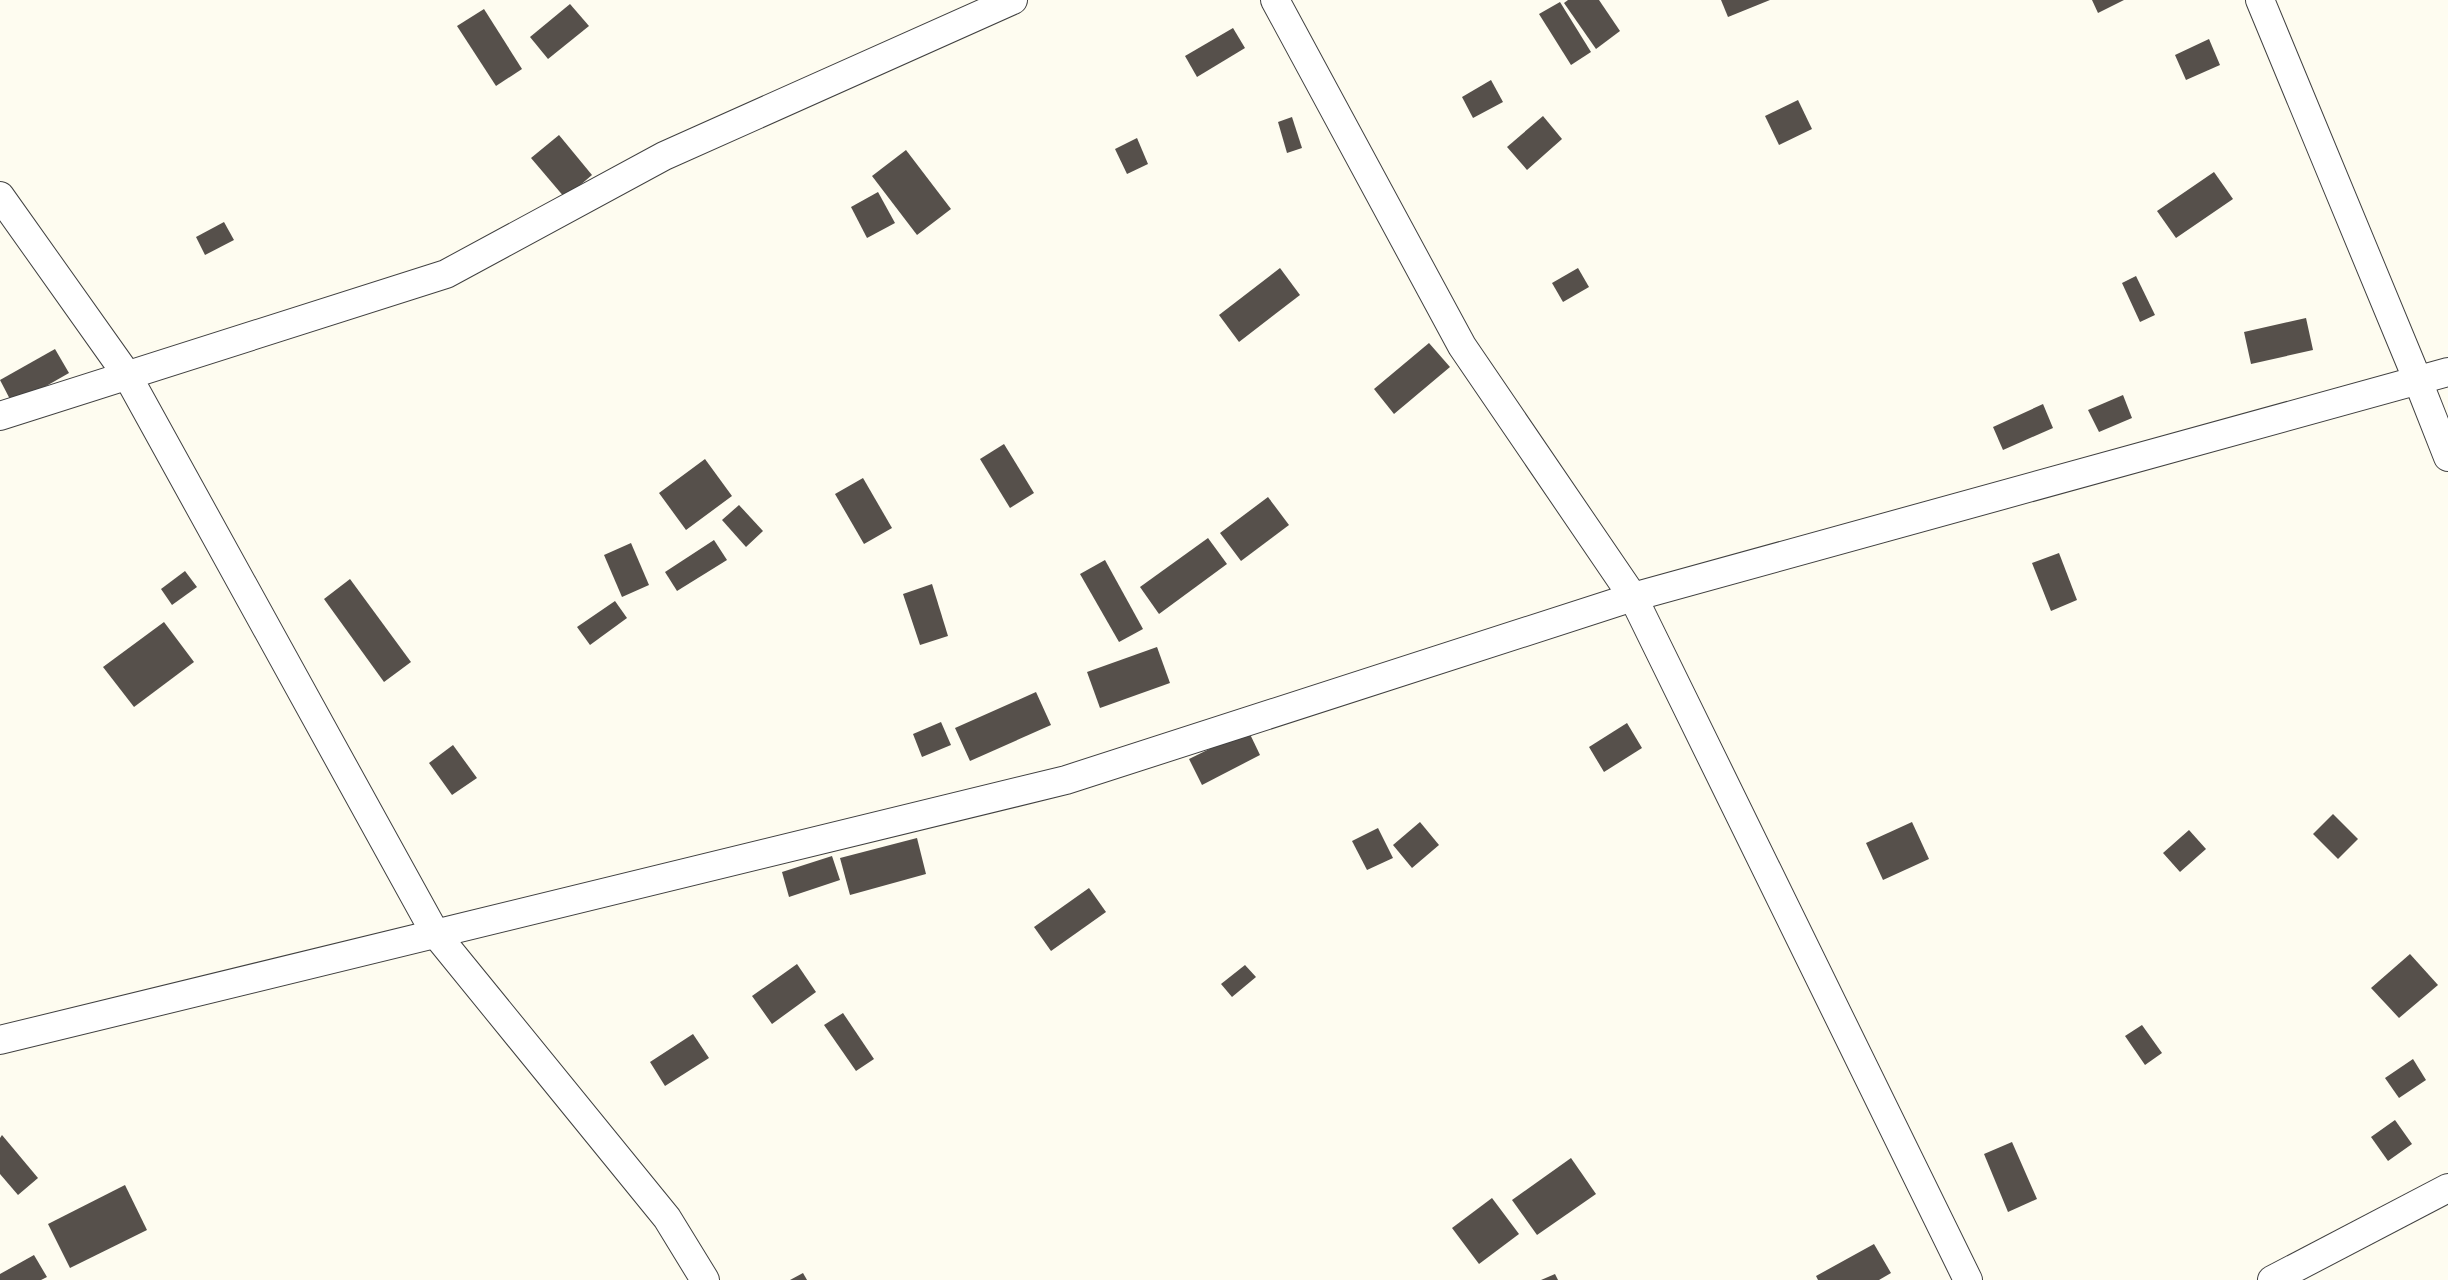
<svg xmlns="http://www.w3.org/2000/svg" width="2448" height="1280" viewBox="0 0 2448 1280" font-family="'PT Serif',serif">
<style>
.building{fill:#56504b}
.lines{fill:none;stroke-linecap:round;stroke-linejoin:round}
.minor-casing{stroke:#414141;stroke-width:30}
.minor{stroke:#fff;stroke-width:28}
</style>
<rect width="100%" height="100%" fill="#fefcf0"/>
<g class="building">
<path d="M1568,0H1599L1620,31L1596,49L1564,3Z"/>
<path d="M1721,0H1770L1728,17Z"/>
<path d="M2092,0H2124L2098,13Z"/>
<path d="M1560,2L1591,52L1571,65L1539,14Z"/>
<path d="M570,4L589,26L548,59L530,37Z"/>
<path d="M484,9L522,69L496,86L457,26Z"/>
<path d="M1233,28L1245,48L1197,77L1185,56Z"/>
<path d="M2209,39L2220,65L2186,80L2175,55Z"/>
<path d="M1491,80L1503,102L1473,118L1462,97Z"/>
<path d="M1798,100L1812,129L1779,145L1765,116Z"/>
<path d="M1543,116L1562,139L1527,170L1507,147Z"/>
<path d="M1292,117L1302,148L1287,153L1278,122Z"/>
<path d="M559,135L592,175L565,198L531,158Z"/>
<path d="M1137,138L1148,164L1127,174L1115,149Z"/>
<path d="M906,150L951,209L917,235L872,176Z"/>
<path d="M2214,172L2233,199L2176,238L2157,211Z"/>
<path d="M878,192L895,223L867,238L851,207Z"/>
<path d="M224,222L234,240L205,255L196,237Z"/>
<path d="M1280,268L1300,295L1239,342L1219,315Z"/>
<path d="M1578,268L1589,287L1563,302L1552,283Z"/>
<path d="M2136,276L2155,315L2140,322L2122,283Z"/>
<path d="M2306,318L2313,350L2251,364L2244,332Z"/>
<path d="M1429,343L1450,367L1394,414L1374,389Z"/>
<path d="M55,349L69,373L13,405L0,380Z"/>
<path d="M2123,395L2132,418L2099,432L2088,410Z"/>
<path d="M2043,404L2053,428L2003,450L1993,427Z"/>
<path d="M1004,444L1034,493L1010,508L980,459Z"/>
<path d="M705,459L732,496L686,530L659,493Z"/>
<path d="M863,478L892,528L864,544L835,494Z"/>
<path d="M1268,497L1289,525L1241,561L1220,533Z"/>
<path d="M739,505L763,531L746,547L722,520Z"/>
<path d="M1208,538L1227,564L1159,614L1140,587Z"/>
<path d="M714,540L727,560L677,591L665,572Z"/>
<path d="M631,543L649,585L622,597L604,555Z"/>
<path d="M2059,553L2077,600L2051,611L2032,563Z"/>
<path d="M1105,560L1143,629L1119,642L1080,574Z"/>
<path d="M185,571L197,587L172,605L161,589Z"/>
<path d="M350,579L411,662L384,682L324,599Z"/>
<path d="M932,584L948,636L920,645L903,594Z"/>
<path d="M615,601L627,618L590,645L577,627Z"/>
<path d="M164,622L194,662L134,707L103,667Z"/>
<path d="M1157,647L1170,683L1100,708L1087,672Z"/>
<path d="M1036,692L1051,725L970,761L955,728Z"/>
<path d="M941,722L951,745L922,757L913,734Z"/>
<path d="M1627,723L1642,748L1604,772L1589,747Z"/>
<path d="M1248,730L1260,755L1202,785L1189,759Z"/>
<path d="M453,745L477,778L452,795L429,763Z"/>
<path d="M2333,814L2358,839L2338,859L2313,834Z"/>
<path d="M1420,822L1439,845L1412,868L1393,845Z"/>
<path d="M1912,822L1929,859L1883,880L1866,843Z"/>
<path d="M1378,828L1393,858L1367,870L1352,841Z"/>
<path d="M2189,830L2206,849L2180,872L2163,853Z"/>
<path d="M917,838L926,874L850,895L840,858Z"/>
<path d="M832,856L840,880L789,897L782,872Z"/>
<path d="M1089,888L1106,912L1051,951L1034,927Z"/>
<path d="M2410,954L2438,985L2399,1018L2371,988Z"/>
<path d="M797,964L816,992L772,1024L752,996Z"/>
<path d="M1245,965L1256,977L1232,997L1221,984Z"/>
<path d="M843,1013L874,1059L856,1071L824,1025Z"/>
<path d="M2142,1025L2162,1053L2145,1065L2125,1036Z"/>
<path d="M693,1034L709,1058L665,1086L650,1062Z"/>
<path d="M2413,1059L2426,1080L2399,1098L2385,1078Z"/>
<path d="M2395,1120L2412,1144L2388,1161L2371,1137Z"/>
<path d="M2,1135L38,1178L18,1195L0,1174V1138Z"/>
<path d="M2012,1142L2037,1199L2008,1212L1984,1154Z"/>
<path d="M1571,1158L1596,1194L1537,1235L1512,1200Z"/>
<path d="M125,1185L147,1230L70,1268L48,1224Z"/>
<path d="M1492,1198L1519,1234L1479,1264L1452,1228Z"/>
<path d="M1874,1244L1891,1273L1879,1280H1818L1816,1276Z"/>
<path d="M34,1255L47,1277L41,1280H0V1274Z"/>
<path d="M803,1273L807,1280H790Z"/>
<path d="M1555,1274L1558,1280H1541Z"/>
</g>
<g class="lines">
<g class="minor-casing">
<g id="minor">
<path d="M1275,0L1462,346L1633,597L1968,1280"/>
<path d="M2260,0L2418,381L2448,457"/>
<path d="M0,196L127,375L435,933L667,1218L705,1280"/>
<path d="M0,416L446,274L664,156L1013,0"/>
<path d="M0,1040L1066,780L1633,597L2448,372"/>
<path d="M2272,1280L2448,1188"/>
</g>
</g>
<use href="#minor" class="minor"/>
</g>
</svg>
